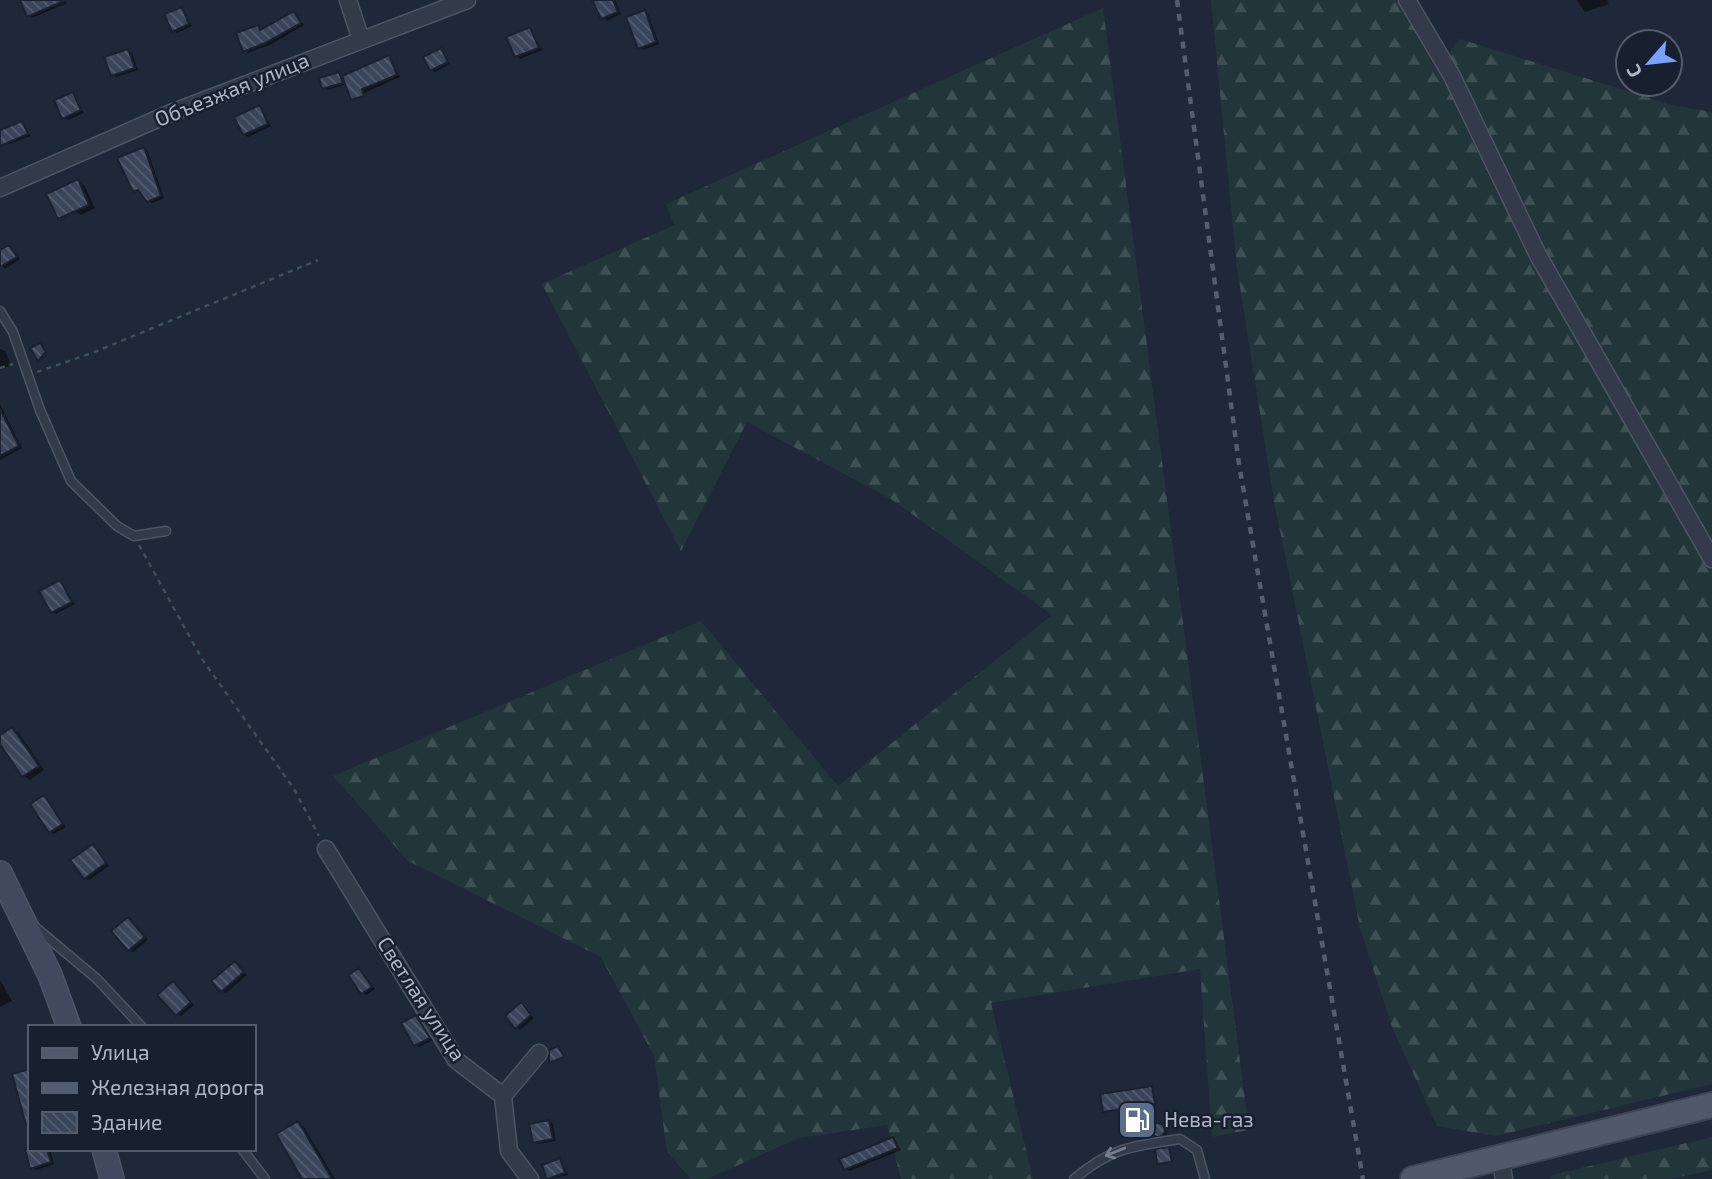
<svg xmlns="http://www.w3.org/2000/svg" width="1712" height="1179" viewBox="0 0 1712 1179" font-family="'Exo 2',sans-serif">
  <defs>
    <pattern id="forest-firs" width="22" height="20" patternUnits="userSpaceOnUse" patternTransform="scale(1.75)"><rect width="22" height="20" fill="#21353a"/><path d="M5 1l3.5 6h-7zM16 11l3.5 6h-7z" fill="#3f5055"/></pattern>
    <pattern id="building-back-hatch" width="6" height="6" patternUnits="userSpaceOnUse" patternTransform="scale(1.75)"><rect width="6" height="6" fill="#3b4559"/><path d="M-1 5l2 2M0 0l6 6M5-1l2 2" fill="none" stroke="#555e6f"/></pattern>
  </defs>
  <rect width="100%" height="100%" fill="#1f2839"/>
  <path fill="url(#forest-firs)" d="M 1211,0 L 1397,0 L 1439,66 L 1460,39 L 1672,105 L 1712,112 L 1712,1084 L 1496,1136 L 1437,1126 L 1392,1027 L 1360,928 L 1324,747 L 1274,501 L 1237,268 Z
    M 1103,8 L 1249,1130 L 1212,1137 L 1200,969 L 991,1003 L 1033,1179 L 901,1179 L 887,1125 L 799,1138 L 707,1179 L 691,1179 L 667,1152 L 654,1056 L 601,957 L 408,861 L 333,776 L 701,621 L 838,786 L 1052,615 L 891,499 L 747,422 L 681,551 L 542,284 L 674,225 L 666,204 Z
    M 1712,1137 L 1712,1170 L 1671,1179 L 1550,1179 L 1552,1175 Z"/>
  <path fill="#0007" d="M 21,0 L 65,0 L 67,3 L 32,18 Z
    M 594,0 L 615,0 L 621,14 L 607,21 Z
    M 1577,0 L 1607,0 L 1609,4 L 1585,12 Z
    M 181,8 L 192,26 L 177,33 L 173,30 Z
    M 644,12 L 648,14 L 659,44 L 643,50 L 639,47 Z
    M 294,13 L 304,25 L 270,45 L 248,53 L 244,51 L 258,27 L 264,30 Z
    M 530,29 L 542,50 L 520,59 L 516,56 Z
    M 441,50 L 450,64 L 435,72 L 431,70 Z
    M 128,51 L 132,53 L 138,70 L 116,77 L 112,75 Z
    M 389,57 L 400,77 L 353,98 L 347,84 L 328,90 L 324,88 L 339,74 L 344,77 Z
    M 72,93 L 84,113 L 68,120 L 64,118 Z
    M 260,107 L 271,126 L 248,137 L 244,134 Z
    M 22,123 L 31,136 L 0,147 L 0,132 Z
    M 144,149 L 148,152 L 164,198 L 152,203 L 141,192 L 134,191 Z
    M 77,181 L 84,185 L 95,208 L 81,215 L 75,211 Z
    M 9,247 L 20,259 L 5,269 L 0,265 L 0,253 Z
    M 0,349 L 5,351 L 11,365 L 0,370 Z
    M 0,404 L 22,448 L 0,460 Z
    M 60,582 L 75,604 L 56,614 L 52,612 Z
    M 13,729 L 19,733 L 44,770 L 30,780 L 24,776 L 0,741 L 0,737 Z
    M 45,797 L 66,827 L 54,834 L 50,832 Z
    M 93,846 L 109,866 L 89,880 L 85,878 Z
    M 129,919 L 148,940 L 133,952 L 129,949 Z
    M 235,963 L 247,975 L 226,993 L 222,991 Z
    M 359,970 L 375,989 L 366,995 L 362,992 Z
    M 0,980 L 12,1001 L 0,1007 Z
    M 173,983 L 194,1005 L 181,1016 L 177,1014 Z
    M 522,1005 L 534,1018 L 520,1030 L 516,1027 Z
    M 416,1017 L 433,1040 L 419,1047 L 415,1045 Z
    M 549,1122 L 553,1124 L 556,1141 L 539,1144 L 535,1142 Z
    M 298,1123 L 304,1127 L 335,1179 L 304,1179 Z
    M 1165,1125 L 1167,1134 L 1154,1135 L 1152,1127 Z
    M 893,1138 L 901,1150 L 850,1171 L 846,1169 Z
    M 35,1149 L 50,1149 L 54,1164 L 36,1170 L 31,1167 Z
    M 560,1160 L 568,1175 L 550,1179 L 544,1166 Z"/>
  <path fill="url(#building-back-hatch)" stroke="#1a2130" stroke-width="2" d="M 20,0 L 66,0 L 27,17 Z
    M 592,0 L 613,0 L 618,12 L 601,19 Z
    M 182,7 L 189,24 L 172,32 L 164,14 Z
    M 645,10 L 656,42 L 638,49 L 626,17 Z
    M 294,11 L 301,23 L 265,43 L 243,52 L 236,33 L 258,25 L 260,30 Z
    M 530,27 L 539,48 L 515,57 L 506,37 Z
    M 441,48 L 448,62 L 430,71 L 423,57 Z
    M 128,49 L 135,68 L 111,76 L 104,57 Z
    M 389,55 L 397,75 L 362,89 L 364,96 L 351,100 L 342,76 Z
    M 339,72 L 343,83 L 322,89 L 319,78 Z
    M 73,92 L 81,110 L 62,119 L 54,100 Z
    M 260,105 L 268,124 L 243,135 L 234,117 Z
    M 22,121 L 28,134 L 0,146 L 0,130 Z
    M 144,147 L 161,196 L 147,202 L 138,190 L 133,192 L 117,158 Z
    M 78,179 L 89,205 L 58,219 L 46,194 Z
    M 9,245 L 17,257 L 0,267 L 0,250 Z
    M 40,343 L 46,352 L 38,361 L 30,348 Z
    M 0,409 L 19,446 L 0,456 Z
    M 60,580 L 72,602 L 51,613 L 39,591 Z
    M 12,727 L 39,766 L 22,777 L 0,744 L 0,735 Z
    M 44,795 L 63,824 L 49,833 L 30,804 Z
    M 93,844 L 106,863 L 84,879 L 70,860 Z
    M 128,917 L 145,937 L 128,951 L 111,931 Z
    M 235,961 L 244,972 L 221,992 L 211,981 Z
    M 359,968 L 372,987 L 361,994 L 348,975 Z
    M 173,981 L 191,1002 L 176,1016 L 157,995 Z
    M 521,1002 L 531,1015 L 515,1029 L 505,1016 Z
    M 416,1015 L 430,1038 L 414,1046 L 401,1023 Z
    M 558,1046 L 564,1057 L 549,1063 L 549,1050 Z
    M 30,1069 L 30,1124 L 26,1125 L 12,1074 Z
    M 1152,1086 L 1155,1104 L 1103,1112 L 1100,1094 Z
    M 549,1120 L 553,1139 L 533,1143 L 529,1124 Z
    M 298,1121 L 332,1179 L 302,1179 L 276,1134 Z
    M1151 1130a7 7 0 1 1 14 0a7 7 0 1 1-14 0Z
    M 893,1137 L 898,1148 L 844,1170 L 839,1159 Z
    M 1169,1147 L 1172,1162 L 1157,1164 L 1155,1149 Z
    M 25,1149 L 47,1149 L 51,1162 L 30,1169 Z
    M 560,1158 L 565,1173 L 547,1179 L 542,1165 Z"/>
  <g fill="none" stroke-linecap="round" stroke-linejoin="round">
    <defs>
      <path id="service" d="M 0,311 L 13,332 L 40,410 L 71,481 L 117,526 L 134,536 L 166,531
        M 34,926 L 97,979 L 142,1027
        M 242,1149 L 265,1179
        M 1074,1179 C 1112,1147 1133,1146 1180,1139 L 1197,1150 L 1205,1179"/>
      <path id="minor" d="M 348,0 L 361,40
        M 1407,0 L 1452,76 L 1538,255 L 1712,559
        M 0,188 L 171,113 L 467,0
        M 326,849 L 456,1060 L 503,1096 L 509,1151 L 530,1179
        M 503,1096 L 539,1053
        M 1500,1156 L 1504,1179"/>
      <path id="secondary" d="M 0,873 L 50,975 L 69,1027
        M 104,1149 L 112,1179"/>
      <path id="primary" d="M 1413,1179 L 1712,1105"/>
    </defs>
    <use href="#service" stroke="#4d5564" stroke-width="11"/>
    <use href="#minor" stroke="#4d5564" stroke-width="19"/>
    <use href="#secondary" stroke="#4d5564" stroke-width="26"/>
    <use href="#primary" stroke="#3c4353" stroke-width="28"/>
    <path stroke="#3c5155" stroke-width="2.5" stroke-dasharray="5 5" stroke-linecap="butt" d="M 0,368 L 13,364
      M 37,372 L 92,353 L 318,260
      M 139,545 L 202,659 L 294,789 L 319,836"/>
    <use href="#service" stroke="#333a4a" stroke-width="8"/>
    <use href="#minor" stroke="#333a4a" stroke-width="16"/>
    <use href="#secondary" stroke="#41495d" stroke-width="23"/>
    <use href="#primary" stroke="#50596a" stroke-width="24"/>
    <path stroke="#545e71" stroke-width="4.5" stroke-dasharray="7 7" stroke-linecap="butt" d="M 1177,0 L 1239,464 L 1363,1179"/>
  </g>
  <defs><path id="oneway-shaft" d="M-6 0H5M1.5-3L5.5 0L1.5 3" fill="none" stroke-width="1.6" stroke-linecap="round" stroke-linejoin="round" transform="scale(1.75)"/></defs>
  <use stroke="#767e8e" href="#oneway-shaft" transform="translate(1115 1152) rotate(158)"/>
  <defs>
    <symbol id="fuel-square" viewBox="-11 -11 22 22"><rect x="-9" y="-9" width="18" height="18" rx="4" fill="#5c6f8a" stroke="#181f2e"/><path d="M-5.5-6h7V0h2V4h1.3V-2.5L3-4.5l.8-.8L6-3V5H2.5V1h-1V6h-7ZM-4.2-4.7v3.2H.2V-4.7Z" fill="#fff"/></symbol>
  </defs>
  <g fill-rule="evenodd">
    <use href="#fuel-square" x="1115" y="1098" width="44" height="44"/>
  </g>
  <g text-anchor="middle" stroke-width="5" stroke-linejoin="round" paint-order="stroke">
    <g font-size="21" fill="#adb5c6" stroke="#181f2e">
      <text transform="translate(232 90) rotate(-22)" y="7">Объезжая улица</text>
      <text transform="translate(421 999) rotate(57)" y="7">Светлая улица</text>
    </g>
    <g font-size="21" fill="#adb5c6" stroke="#181f2e" text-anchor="start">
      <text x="1164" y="1127">Нева-газ</text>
    </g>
  </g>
  <rect x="28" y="1025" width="228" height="126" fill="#181f2e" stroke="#545b6b" stroke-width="2"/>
  <rect x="42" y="1048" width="35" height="10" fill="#50596a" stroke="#545b6b" stroke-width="2"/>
  <text x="91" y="1060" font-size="21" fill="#adb5c6">Улица</text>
  <rect x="42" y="1083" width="35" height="10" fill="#545e71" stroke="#545b6b" stroke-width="2"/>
  <text x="91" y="1095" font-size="21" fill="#adb5c6">Железная дорога</text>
  <rect x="42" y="1112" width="35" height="21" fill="url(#building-back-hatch)" stroke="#545b6b" stroke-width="2"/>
  <text x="91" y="1130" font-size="21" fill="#adb5c6">Здание</text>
  <g transform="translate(1649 63) rotate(242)"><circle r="33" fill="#181f2e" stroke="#545b6b" stroke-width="2"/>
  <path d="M0-5L12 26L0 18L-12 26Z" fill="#7aa1fe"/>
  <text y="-10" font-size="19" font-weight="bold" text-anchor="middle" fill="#adb5c6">С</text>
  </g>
</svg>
